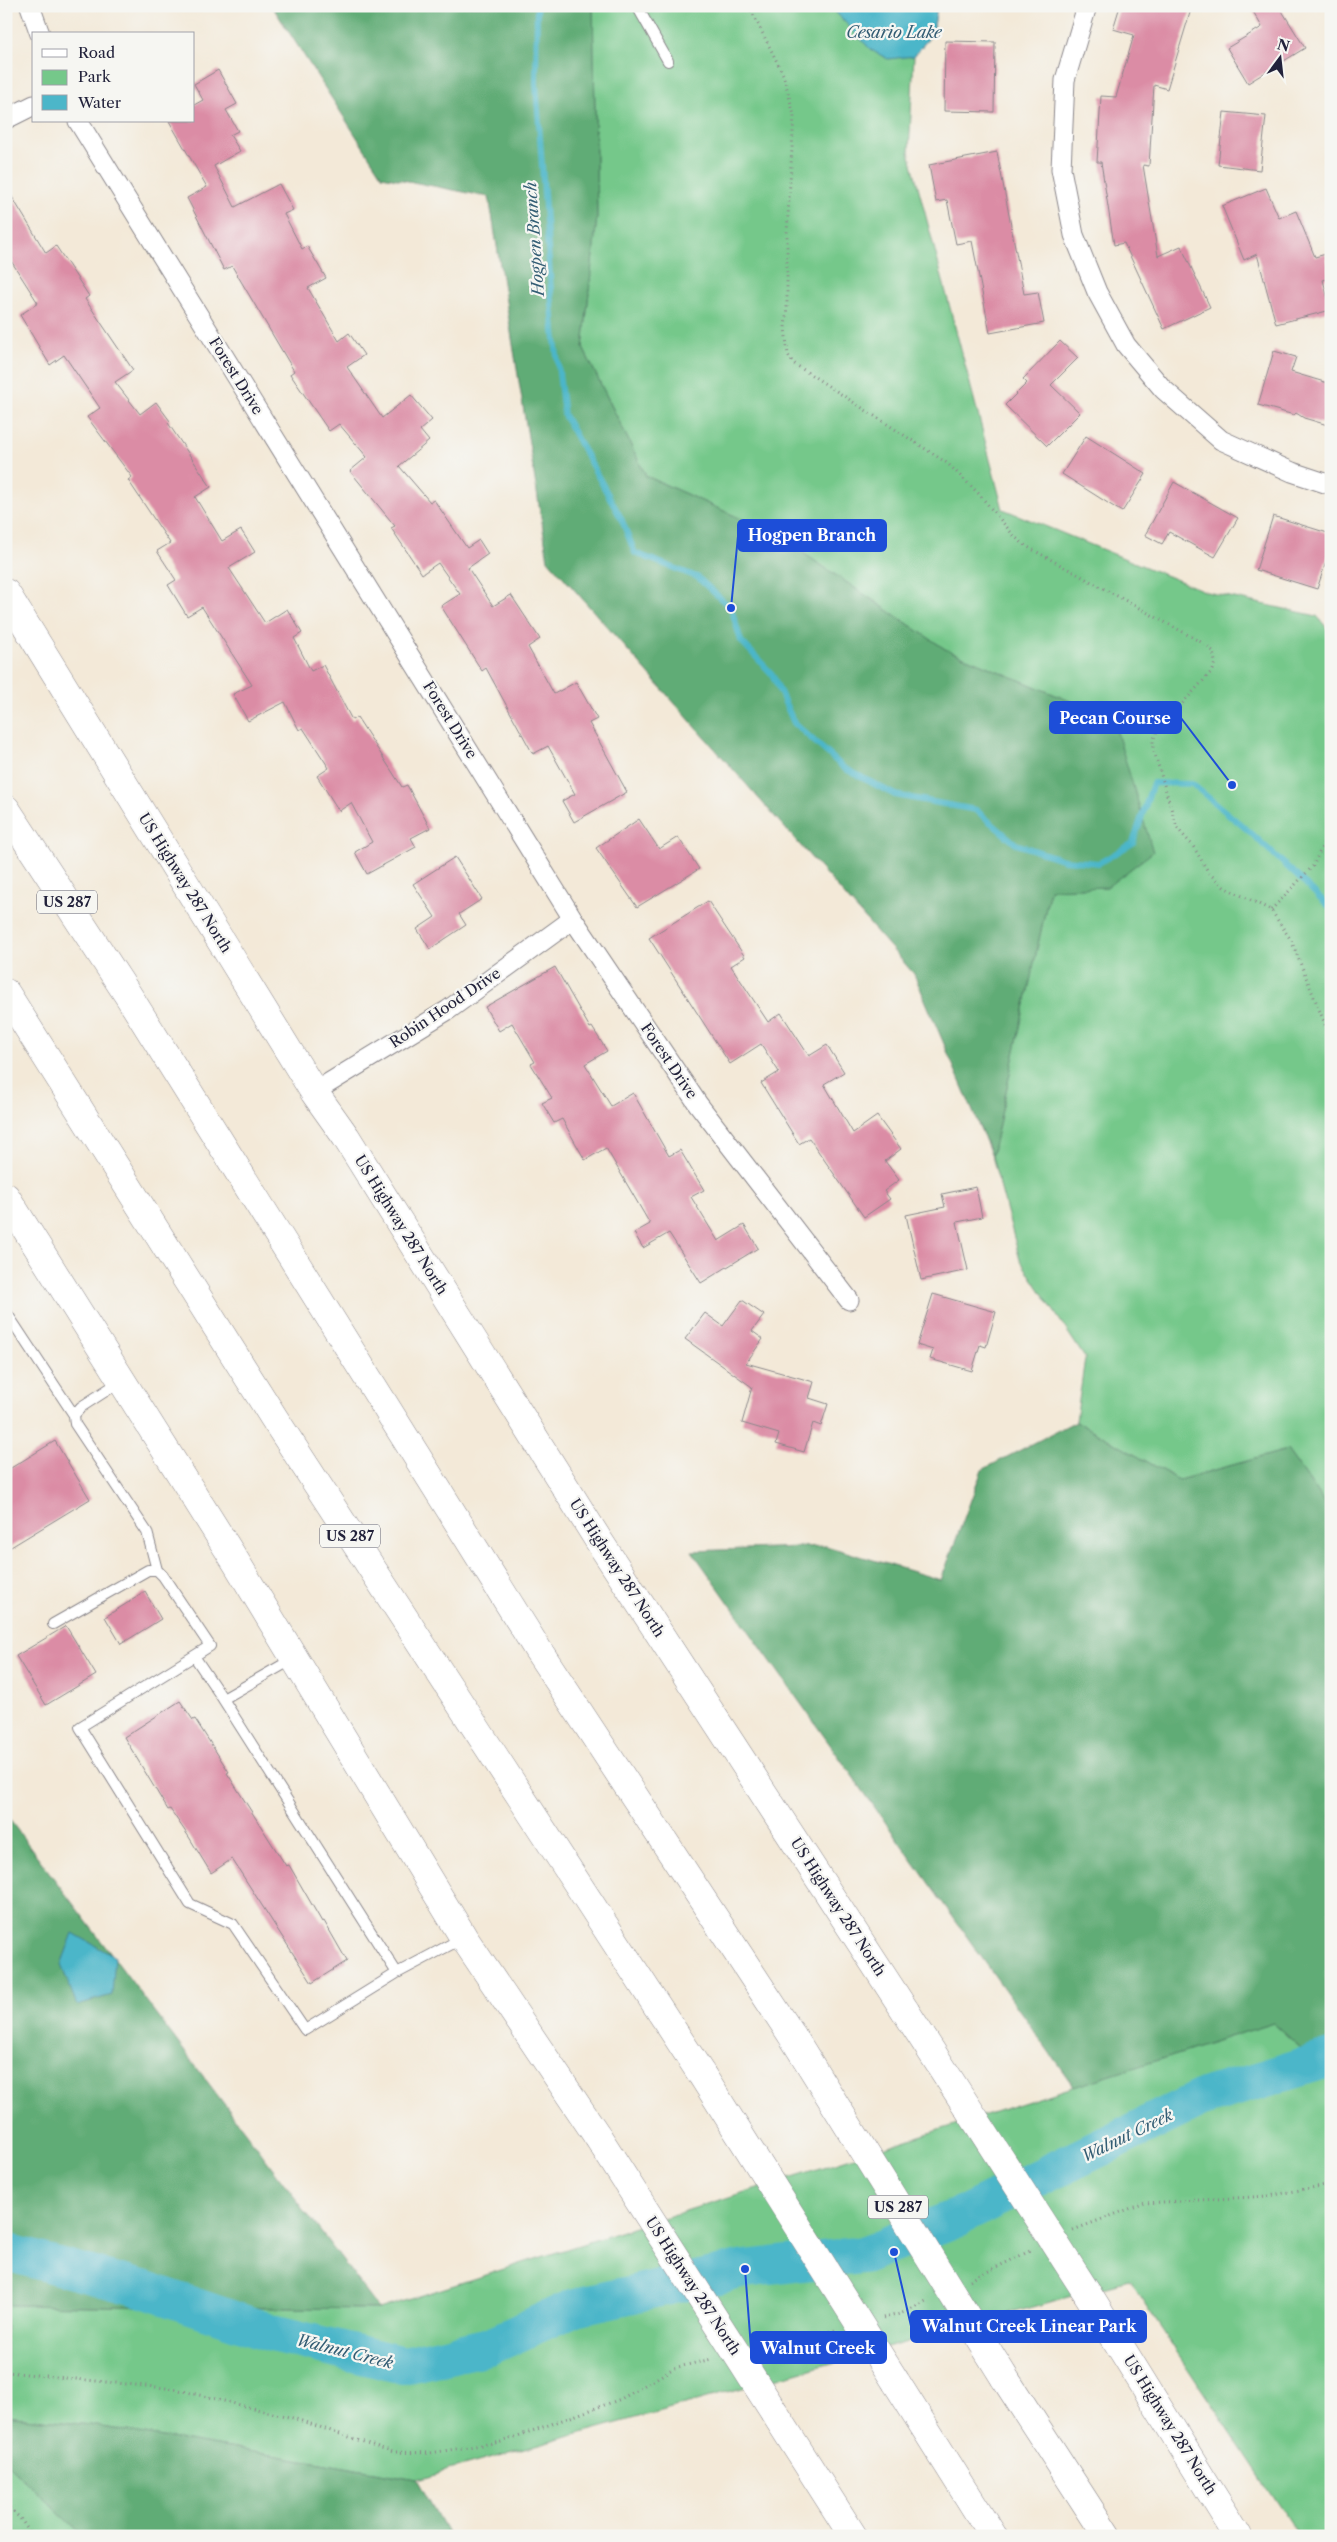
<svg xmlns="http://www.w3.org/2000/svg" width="1337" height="2542" viewBox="0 0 1337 2542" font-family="'Libre Caslon Text',serif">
  <rect width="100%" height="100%" fill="#f6f6f2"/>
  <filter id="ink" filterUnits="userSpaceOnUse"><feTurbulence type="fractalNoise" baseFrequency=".02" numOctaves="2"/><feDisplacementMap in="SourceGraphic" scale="10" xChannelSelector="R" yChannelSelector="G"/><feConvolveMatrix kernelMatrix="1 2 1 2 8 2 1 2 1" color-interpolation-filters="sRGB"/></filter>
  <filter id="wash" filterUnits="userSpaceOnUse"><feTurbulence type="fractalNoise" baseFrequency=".0096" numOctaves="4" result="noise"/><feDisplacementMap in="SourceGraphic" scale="20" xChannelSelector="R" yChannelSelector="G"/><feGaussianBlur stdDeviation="1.12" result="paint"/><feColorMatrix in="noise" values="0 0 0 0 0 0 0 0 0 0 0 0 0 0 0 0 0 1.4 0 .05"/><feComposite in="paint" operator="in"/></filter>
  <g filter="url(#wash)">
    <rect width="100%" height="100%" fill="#f3e9d8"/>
    <path fill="#75c88a" stroke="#4c7562" d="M 593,6 L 937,6 L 933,33 L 914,56 L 909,152 L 1003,509 L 1207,592 L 1317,616 L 1331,633 L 1331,1512 L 1287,1450 L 1179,1480 L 1076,1421 L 1085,1358 L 1020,1260 L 992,1156 L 1050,889 L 1107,887 L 1113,719 L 945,649 L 775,534 L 646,476 L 583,348 L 597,217 Z
      M 1273,2023 L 1331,2075 L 1331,2536 L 1299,2536 L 1129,2280 L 417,2479 L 90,2425 L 6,2416 L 6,2305 L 379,2309 Z
      M 6,2463 L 83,2536 L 6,2536 Z"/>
    <path fill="#60ac76" stroke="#416758" d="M 272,6 L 593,6 L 597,217 L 583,348 L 646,476 L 775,534 L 945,649 L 1113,719 L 1153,852 L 1107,887 L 1050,889 L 992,1156 L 914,974 L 548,560 L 489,197 L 382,176 Z
      M 1076,1421 L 1179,1480 L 1287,1450 L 1331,1512 L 1331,2075 L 1273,2023 L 1074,2087 L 692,1551 L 826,1546 L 941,1580 L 982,1470 Z
      M 6,1815 L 379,2309 L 6,2305 Z
      M 6,2416 L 90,2425 L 417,2479 L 449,2536 L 83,2536 L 6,2463 Z"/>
    <path fill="#4cb6c9" stroke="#376c82" d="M 830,6 L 937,6 L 933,33 L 914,56 L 888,59 L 871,50 Z
      M 73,1933 L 115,1957 L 112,1995 L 77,2005 L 61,1965 Z"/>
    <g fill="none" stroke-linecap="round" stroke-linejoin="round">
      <path stroke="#4cb6c9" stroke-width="6" d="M 537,6 L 536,83 L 554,331 L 564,415 L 621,518 L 635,553 L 697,577 L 731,608 L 741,641 L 772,674 L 794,723 L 844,768 L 895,795 L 976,810 L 1016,844 L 1064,860 L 1099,863 L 1133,843 L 1153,783 L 1192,784 L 1250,832 L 1331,908"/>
      <path stroke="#4cb6c9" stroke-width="38" d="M 6,2252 L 143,2289 L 272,2333 L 403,2365 L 490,2346 L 575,2307 L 745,2269 L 863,2255 L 961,2216 L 1204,2097 L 1331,2058"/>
    </g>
    <g id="blocks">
      <path fill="#db8ca5" d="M 1120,6 L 1192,6 L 1167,89 L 1154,85 L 1149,166 L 1143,165 L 1158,256 L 1181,246 L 1210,307 L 1164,329 L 1124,243 L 1114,245 L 1101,162 L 1097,162 L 1101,96 L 1116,97 L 1134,35 L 1113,29 Z
        M 1250,6 L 1279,6 L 1305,48 L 1248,83 L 1227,48 L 1262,27 Z
        M 945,41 L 995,42 L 994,112 L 944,111 Z
        M 218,70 L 237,104 L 226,110 L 238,131 L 230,135 L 240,151 L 214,166 L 235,207 L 279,184 L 293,210 L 284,214 L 302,249 L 307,246 L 326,278 L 308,288 L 339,341 L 349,333 L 364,355 L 347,367 L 382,418 L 411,395 L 432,420 L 420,430 L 429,441 L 399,466 L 430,502 L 434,500 L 467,548 L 479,540 L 488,554 L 468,568 L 493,606 L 511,595 L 540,639 L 528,647 L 554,694 L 576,682 L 597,719 L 589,723 L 627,792 L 574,822 L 562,801 L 575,794 L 548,746 L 533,754 L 486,668 L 482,671 L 441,606 L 460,594 L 438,563 L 422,574 L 391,528 L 395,526 L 350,471 L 367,457 L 339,424 L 329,431 L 290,374 L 294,371 L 232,266 L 224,270 L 187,198 L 207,187 L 169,121 L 194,121 L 194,105 L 203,100 L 194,84 Z
        M 1224,112 L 1266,116 L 1260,170 L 1218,165 Z
        M 997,152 L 1024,294 L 1038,292 L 1044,323 L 990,333 L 972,241 L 956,244 L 947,200 L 936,202 L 929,165 Z
        M 6,187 L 46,253 L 56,246 L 89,296 L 85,299 L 133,370 L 115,382 L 140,414 L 156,402 L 170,421 L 168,423 L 211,487 L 195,497 L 222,541 L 241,530 L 255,552 L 229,568 L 265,623 L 287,609 L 302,633 L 294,638 L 311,671 L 323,665 L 352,720 L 357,717 L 402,787 L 407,785 L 430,828 L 411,838 L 416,847 L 367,874 L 355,852 L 372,842 L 351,803 L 339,811 L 317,776 L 329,768 L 303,728 L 299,730 L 285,702 L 248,721 L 233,694 L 252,685 L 202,607 L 187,616 L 168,585 L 176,580 L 157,551 L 170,543 L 128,480 L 132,477 L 87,417 L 100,408 L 64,355 L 50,365 L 20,315 L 38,303 L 6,253 Z
        M 1266,188 L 1279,218 L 1296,211 L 1315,257 L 1326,254 L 1331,278 L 1323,280 L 1331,310 L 1276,324 L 1257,254 L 1244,260 L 1222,206 Z
        M 1060,341 L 1078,358 L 1051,385 L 1080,413 L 1047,446 L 1005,405 L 1027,383 L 1023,379 Z
        M 1274,351 L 1296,357 L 1291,372 L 1331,384 L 1331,426 L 1304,418 L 1296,413 L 1294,415 L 1258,405 Z
        M 1086,436 L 1146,474 L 1122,512 L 1062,474 Z
        M 1174,482 L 1238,518 L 1215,557 L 1169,532 L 1162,544 L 1145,535 Z
        M 1273,516 L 1331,534 L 1331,547 L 1317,589 L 1256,570 Z
        M 639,819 L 659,849 L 678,837 L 699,869 L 637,907 L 596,848 Z
        M 455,857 L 482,899 L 459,914 L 466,925 L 430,949 L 417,929 L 435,917 L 413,884 Z
        M 708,901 L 745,957 L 731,966 L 768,1022 L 781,1013 L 809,1056 L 827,1045 L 844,1072 L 824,1084 L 853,1133 L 877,1116 L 901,1149 L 885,1161 L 899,1180 L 884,1191 L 890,1199 L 864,1217 L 809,1138 L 799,1144 L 761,1083 L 779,1072 L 761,1044 L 730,1064 L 649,938 Z
        M 555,967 L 590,1028 L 592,1027 L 607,1051 L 585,1064 L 611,1106 L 633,1093 L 669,1156 L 680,1150 L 704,1190 L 691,1197 L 718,1241 L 744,1225 L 758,1248 L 701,1283 L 669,1233 L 643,1248 L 634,1233 L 650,1224 L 606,1148 L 585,1160 L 562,1119 L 554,1123 L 542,1103 L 552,1098 L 531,1064 L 535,1062 L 512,1023 L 499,1031 L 485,1007 Z
        M 976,1187 L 982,1217 L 957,1222 L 968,1270 L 921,1280 L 906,1215 L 945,1207 L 942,1194 Z
        M 933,1294 L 996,1312 L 986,1347 L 980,1345 L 972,1371 L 930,1359 L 933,1350 L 917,1345 Z
        M 742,1300 L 764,1315 L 752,1331 L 763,1339 L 746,1363 L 814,1382 L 809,1398 L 828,1404 L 821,1426 L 813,1423 L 804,1452 L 776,1444 L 779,1434 L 742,1423 L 752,1387 L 685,1339 L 705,1313 L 723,1326 Z
        M 55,1441 L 90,1499 L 6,1550 L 6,1471 Z
        M 145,1592 L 161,1619 L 121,1644 L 105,1617 Z
        M 66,1626 L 96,1675 L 46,1705 L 16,1656 Z
        M 180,1701 L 193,1720 L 195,1719 L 229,1772 L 227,1773 L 286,1866 L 289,1865 L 322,1922 L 324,1921 L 347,1961 L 312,1983 L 232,1859 L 211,1873 L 189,1837 L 170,1809 L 168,1810 L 124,1737 Z"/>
    </g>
  </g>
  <g filter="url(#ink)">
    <use href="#blocks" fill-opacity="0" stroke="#8a868a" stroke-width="1"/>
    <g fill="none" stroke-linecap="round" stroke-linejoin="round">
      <defs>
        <path id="service" d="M 637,6 L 668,61
          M 6,1312 L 74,1415
          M 121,1381 L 81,1407 L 74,1415 L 75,1424 L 147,1532 L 157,1570
          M 53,1624 L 148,1570 L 157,1570 L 163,1576 L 210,1646 L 194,1656
          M 293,1659 L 223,1699 L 194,1656 L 80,1727 L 190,1904 L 233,1924 L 305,2030 L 397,1973
          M 223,1699 L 397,1973 L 463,1938"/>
        <path id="minor" d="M 30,6 L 40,34
          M 1087,6 L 1065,80 L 1061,169 L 1074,235 L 1097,292 L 1126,345 L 1163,389 L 1221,440 L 1292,472 L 1331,485
          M 6,119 L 34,105
          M 78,121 L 573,919 L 698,1104 L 849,1300
          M 314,1092 L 448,1010 L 573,919"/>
        <path id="secondary" d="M 6,593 L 314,1092 L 346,1137 L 599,1541 L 906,2012
          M 6,1197 L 236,1562 L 464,1938 L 598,2137
          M 1087,2293 L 1238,2536
          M 774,2412 L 853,2536"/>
        <path id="motorway" d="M 6,809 L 128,995 L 538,1650 L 793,2037
          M 6,993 L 274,1418 L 702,2075
          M 1004,2377 L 1107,2536
          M 896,2382 L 993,2536"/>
      </defs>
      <use href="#service" stroke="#8a868a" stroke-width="12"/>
      <use href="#minor" stroke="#8a868a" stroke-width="21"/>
      <use href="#secondary" stroke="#8a868a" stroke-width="29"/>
      <use href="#motorway" stroke="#8a868a" stroke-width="29"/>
      <path stroke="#8a868a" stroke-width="3" stroke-dasharray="1 4" stroke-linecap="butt" d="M 749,6 L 783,74 L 794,115 L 787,233 L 787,307 L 785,328 L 788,355 L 793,363 L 947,463 L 978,493 L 1015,537 L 1026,546 L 1201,642 L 1213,651 L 1215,662 L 1213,670 L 1157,731 L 1153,741 L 1153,748 L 1177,828 L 1193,846 L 1209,873 L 1224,887 L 1271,910 L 1291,940 L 1331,1039
        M 1271,910 L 1313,866 L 1326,838
        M 1073,2230 L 1145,2203 L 1269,2196 L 1331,2184
        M 970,2280 L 1032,2250
        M 883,2318 L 900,2314 L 928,2300
        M 761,2348 L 836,2330
        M 6,2372 L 175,2389 L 293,2418 L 393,2452 L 430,2453 L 501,2442 L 621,2399 L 674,2368 L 712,2359
        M 6,2505 L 20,2518 L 32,2536"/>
      <use href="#service" stroke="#fff" stroke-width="10"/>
      <use href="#minor" stroke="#fff" stroke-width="19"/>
      <use href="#secondary" stroke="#fff" stroke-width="28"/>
      <use href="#motorway" stroke="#fff" stroke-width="28"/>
      <defs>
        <path id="secondary-bridge" d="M 906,2012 L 1087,2293
          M 598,2137 L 774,2412"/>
        <path id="motorway-bridge" d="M 793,2037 L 1004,2377
          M 702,2075 L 896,2382"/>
      </defs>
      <use href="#secondary-bridge" stroke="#8a868a" stroke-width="29" stroke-linecap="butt"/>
      <use href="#motorway-bridge" stroke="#8a868a" stroke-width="29" stroke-linecap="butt"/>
      <use href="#secondary-bridge" stroke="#fff" stroke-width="28"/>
      <use href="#motorway-bridge" stroke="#fff" stroke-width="28"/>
    </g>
  </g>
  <g text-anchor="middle" stroke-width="4.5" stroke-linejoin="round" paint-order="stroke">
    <g fill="#f6f6f2" stroke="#626272" stroke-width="1">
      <rect x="37" y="890.5" width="60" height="23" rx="4"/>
      <rect x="320" y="1524.5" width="60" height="23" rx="4"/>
      <rect x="868" y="2195.5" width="60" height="23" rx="4"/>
    </g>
    <g font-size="14" font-weight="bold" fill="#22223b">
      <text x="67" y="907">US 287</text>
      <text x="350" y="1541">US 287</text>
      <text x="898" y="2212">US 287</text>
    </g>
    <g font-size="15" fill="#22223b" stroke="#f6f6f2">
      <text transform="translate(236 376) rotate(58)" y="5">Forest Drive</text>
      <text transform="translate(450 720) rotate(58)" y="5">Forest Drive</text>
      <text transform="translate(185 883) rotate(58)" y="5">US Highway 287 North</text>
      <text transform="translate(445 1008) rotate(-34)" y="5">Robin Hood Drive</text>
      <text transform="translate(669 1061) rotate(56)" y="5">Forest Drive</text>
      <text transform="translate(401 1225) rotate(58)" y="5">US Highway 287 North</text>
      <text transform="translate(617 1568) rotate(57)" y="5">US Highway 287 North</text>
      <text transform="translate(838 1907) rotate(57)" y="5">US Highway 287 North</text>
      <text transform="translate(693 2286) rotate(57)" y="5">US Highway 287 North</text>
      <text transform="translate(1170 2425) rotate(58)" y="5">US Highway 287 North</text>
    </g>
    <g font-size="16" font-style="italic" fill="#335d74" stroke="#f6f6f2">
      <text x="894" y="38">Cesario Lake</text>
      <text transform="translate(534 239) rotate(-94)" y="6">Hogpen Branch</text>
      <text transform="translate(1127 2135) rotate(-26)" y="6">Walnut Creek</text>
      <text transform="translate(345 2351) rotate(14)" y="6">Walnut Creek</text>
    </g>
  </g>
  <path fill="none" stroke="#1d4ed8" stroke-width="2" d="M731 608L738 536M1232 785L1181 718M894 2252L911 2326M745 2269L751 2348"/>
  <g fill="#1d4ed8" stroke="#f6f6f2" stroke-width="2">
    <circle cx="731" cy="608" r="5"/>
    <circle cx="1232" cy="785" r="5"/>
    <circle cx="894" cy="2252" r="5"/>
    <circle cx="745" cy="2269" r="5"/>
  </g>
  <g fill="#1d4ed8" stroke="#1d4ed8" stroke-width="2">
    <rect x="738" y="520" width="148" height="31" rx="5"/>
    <rect x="1050" y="702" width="131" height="31" rx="5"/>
    <rect x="911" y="2311" width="235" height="31" rx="5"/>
    <rect x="751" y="2332" width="135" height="31" rx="5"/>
  </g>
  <g font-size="16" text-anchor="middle" font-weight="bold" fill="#fff">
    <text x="812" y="541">Hogpen Branch</text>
    <text x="1115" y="724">Pecan Course</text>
    <text x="1029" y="2332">Walnut Creek Linear Park</text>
    <text x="818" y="2354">Walnut Creek</text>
  </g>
  <rect width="1337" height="2542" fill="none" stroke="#f6f6f2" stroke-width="25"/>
  <rect x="32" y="32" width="162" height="90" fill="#f6f6f2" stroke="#a1a1a9"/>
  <rect x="42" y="49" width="25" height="8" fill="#ffffff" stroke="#a1a1a9"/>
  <text x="78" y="58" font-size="15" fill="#22223b">Road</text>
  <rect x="42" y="70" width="25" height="15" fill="#75c88a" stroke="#a1a1a9"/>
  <text x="78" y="82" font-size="15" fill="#22223b">Park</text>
  <rect x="42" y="95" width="25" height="15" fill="#4cb6c9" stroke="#a1a1a9"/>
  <text x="78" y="108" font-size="15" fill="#22223b">Water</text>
  <g transform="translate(1280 58) rotate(15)" stroke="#f6f6f2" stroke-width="4" paint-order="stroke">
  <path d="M0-4L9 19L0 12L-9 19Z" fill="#22223b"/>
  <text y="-8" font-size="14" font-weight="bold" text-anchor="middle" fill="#22223b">N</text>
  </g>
</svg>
